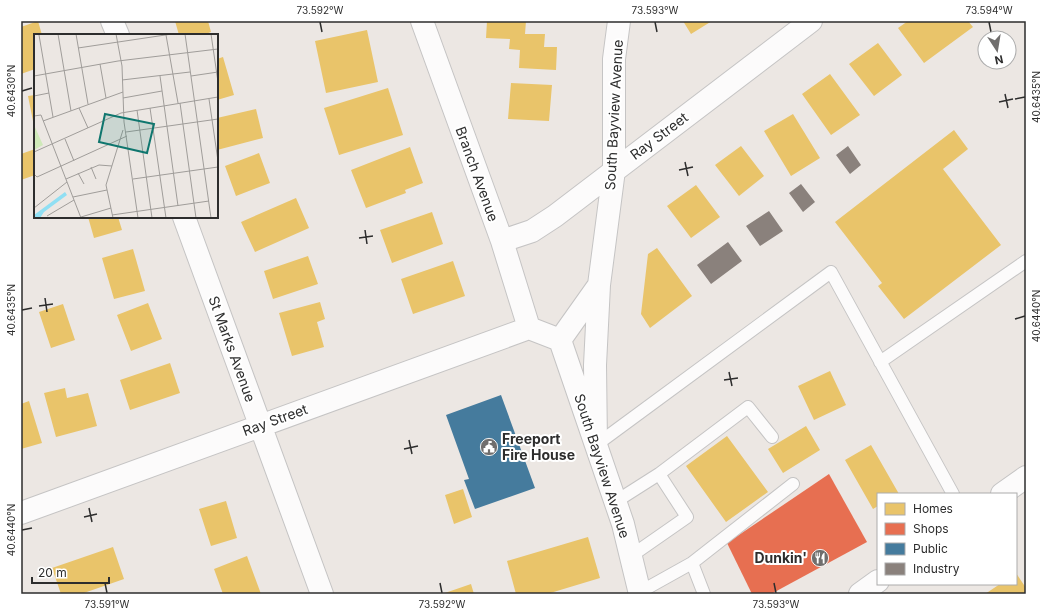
<svg xmlns="http://www.w3.org/2000/svg" width="1047" height="615" viewBox="0 0 1047 615" font-family="Inter,sans-serif">
  <rect width="100%" height="100%" fill="#ece7e3"/>
  <path fill="#e9c46a" d="M 38,21 L 42,35 L 35,35 L 35,69 L 21,74 L 21,27 Z
    M 175,21 L 208,21 L 211,32 L 203,35 L 179,35 Z
    M 487,21 L 526,21 L 525,34 L 545,34 L 544,47 L 557,47 L 556,70 L 519,68 L 520,50 L 509,49 L 510,39 L 486,38 Z
    M 683,21 L 712,21 L 691,34 Z
    M 908,21 L 968,21 L 973,27 L 924,63 L 898,28 Z
    M 367,30 L 378,82 L 326,93 L 315,41 Z
    M 878,43 L 902,75 L 874,96 L 849,64 Z
    M 223,57 L 234,95 L 217,100 L 217,59 Z
    M 830,74 L 860,115 L 831,135 L 802,94 Z
    M 511,83 L 552,85 L 549,121 L 508,119 Z
    M 388,88 L 403,135 L 339,155 L 324,108 Z
    M 35,95 L 35,126 L 34,126 L 28,96 Z
    M 256,109 L 263,138 L 217,150 L 217,118 Z
    M 793,114 L 820,158 L 791,176 L 764,131 Z
    M 954,130 L 968,149 L 943,169 L 1001,245 L 904,319 L 878,286 L 882,283 L 835,222 Z
    M 741,146 L 764,176 L 739,196 L 715,165 Z
    M 410,147 L 423,183 L 405,190 L 406,193 L 366,208 L 351,170 Z
    M 35,149 L 35,175 L 21,180 L 21,154 Z
    M 259,153 L 270,183 L 236,196 L 225,166 Z
    M 696,185 L 720,217 L 691,238 L 667,206 Z
    M 296,198 L 309,228 L 255,252 L 241,222 Z
    M 432,212 L 443,244 L 392,263 L 380,230 Z
    M 88,217 L 118,217 L 122,230 L 94,238 Z
    M 657,248 L 692,296 L 650,328 L 641,314 L 648,254 Z
    M 133,249 L 145,291 L 114,299 L 102,258 Z
    M 308,256 L 318,284 L 273,299 L 264,271 Z
    M 453,261 L 465,296 L 413,314 L 401,279 Z
    M 320,302 L 325,319 L 317,322 L 324,347 L 292,356 L 279,313 Z
    M 148,303 L 162,339 L 131,351 L 117,315 Z
    M 63,304 L 75,340 L 51,348 L 39,312 Z
    M 170,363 L 180,393 L 130,410 L 120,380 Z
    M 830,371 L 846,405 L 814,420 L 798,386 Z
    M 65,388 L 67,398 L 88,393 L 97,426 L 56,437 L 44,393 Z
    M 29,401 L 42,443 L 21,449 L 21,404 Z
    M 806,426 L 820,450 L 783,473 L 768,449 Z
    M 727,436 L 768,492 L 726,522 L 686,466 Z
    M 871,445 L 899,494 L 878,494 L 878,506 L 873,509 L 845,460 Z
    M 463,489 L 472,517 L 454,524 L 445,495 Z
    M 226,501 L 237,538 L 211,546 L 199,509 Z
    M 588,537 L 600,578 L 547,594 L 516,594 L 507,561 Z
    M 113,547 L 124,579 L 81,594 L 61,594 L 52,568 Z
    M 247,556 L 261,594 L 223,594 L 214,569 Z
    M 1016,573 L 1026,588 L 1026,594 L 985,594 L 1000,584 L 1016,584 Z
    M 471,584 L 474,594 L 442,594 Z"/>
  <path fill="#e76f51" d="M 829,474 L 867,542 L 771,594 L 752,594 L 727,543 Z"/>
  <path fill="#457b9d" d="M 501,395 L 535,488 L 475,509 L 464,480 L 469,479 L 446,415 Z"/>
  <path fill="#8a817c" d="M 848,146 L 861,165 L 850,174 L 836,155 Z
    M 801,184 L 815,202 L 803,212 L 789,193 Z
    M 769,211 L 783,231 L 760,246 L 746,226 Z
    M 728,242 L 742,261 L 711,284 L 697,265 Z"/>
  <g fill="none" stroke-linecap="round" stroke-linejoin="round">
    <defs>
      <path id="service" d="M 880,362 L 1026,261
        M 596,445 L 831,272 L 953,494
        M 615,502 L 659,474
        M 631,556 L 687,517 L 659,474 L 748,407 L 772,437
        M 692,563 L 793,484
        M 640,592 L 692,563 L 704,594"/>
      <path id="minor" d="M 112,21 L 118,35
        M 422,21 L 502,241 L 529,328
        M 184,217 L 322,594
        M 502,241 L 532,231 L 555,216 L 811,21
        M 529,328 L 560,340 L 623,524 L 640,594
        M 560,340 L 599,285
        M 596,445 L 595,365 L 599,285 L 614,170 L 614,59 L 619,21
        M 21,513 L 529,328"/>
      <path id="secondary" d="M 1002,494 L 1026,477
        M 860,594 L 878,581"/>
    </defs>
    <use href="#service" stroke="#c5c4c4" stroke-width="14"/>
    <use href="#minor" stroke="#c5c4c4" stroke-width="24"/>
    <use href="#secondary" stroke="#c5c4c4" stroke-width="24"/>
    <use href="#service" stroke="#fcfbfb" stroke-width="12"/>
    <use href="#minor" stroke="#fcfbfb" stroke-width="22"/>
    <use href="#secondary" stroke="#fcfbfb" stroke-width="22"/>
  </g>
  <path fill="none" stroke="#2d2d2d" stroke-width="1.5" d="M 320,22 L 322,32M 655,22 L 657,32M 989,22 L 991,32M 22,91 L 32,88M 1005,94 L 1008,108M 1015,99 L 1025,97M 999,102 L 1013,99M 685,162 L 688,176M 679,170 L 693,167M 365,230 L 367,244M 359,238 L 373,236M 45,298 L 47,312M 39,306 L 53,304M 22,310 L 32,308M 1015,319 L 1025,316M 729,372 L 732,386M 724,380 L 738,378M 409,440 L 412,454M 404,449 L 418,446M 89,508 L 92,522M 84,517 L 97,514M 22,530 L 32,528M 105,583 L 107,593M 440,583 L 442,593M 774,583 L 776,593"/>
  <defs>
    <symbol id="civic-disc" viewBox="-11 -11 22 22"><circle r="9.5" fill="#706e6d" stroke="#fff"/><path d="M-.6-6.5H3V-4.5H.6V-3L4-1V1h2V6H-6V1h2V-1L-.6-3ZM-1.2 2.5V6h2.4V2.5Z" fill="#fff"/></symbol>
    <symbol id="restaurant-disc" viewBox="-11 -11 22 22"><circle r="9.5" fill="#706e6d" stroke="#fff"/><path d="M-5-6h1v4h1v-4h1v4h1v-4h1v5L-1.5 .5V6h-2V.5L-5-1ZM5-6V6H3V1.5H1.5Q1.5-4 5-6Z" fill="#fff"/></symbol>
  </defs>
  <g fill-rule="evenodd">
    <use href="#civic-disc" x="479" y="437" width="20" height="20"/>
    <use href="#restaurant-disc" x="810" y="548" width="20" height="20"/>
  </g>
  <g text-anchor="middle" stroke-width="4" stroke-linejoin="round" paint-order="stroke">
    <g font-size="14" fill="#2d2d2d" stroke="#fff">
      <text transform="translate(614 115) rotate(-87)" y="5">South Bayview Avenue</text>
      <text transform="translate(659 136) rotate(-37)" y="5">Ray Street</text>
      <text transform="translate(477 174) rotate(70)" y="5">Branch Avenue</text>
      <text transform="translate(232 349) rotate(70)" y="5">St Marks Avenue</text>
      <text transform="translate(275 420) rotate(-20)" y="5">Ray Street</text>
      <text transform="translate(602 466) rotate(72)" y="5">South Bayview Avenue</text>
    </g>
    <g font-size="14" font-weight="bold" fill="#2d2d2d" stroke="#fff" text-anchor="start">
      <text x="502" y="444">Freeport<tspan x="502" dy="16">Fire House</tspan></text>
      <text x="807" y="563" text-anchor="end">Dunkin'</text>
    </g>
  </g>
  <g transform="translate(34 34)">
    <rect width="184" height="184" fill="#ece7e3"/>
    <path d="M 0,91 L 9,111 L 0,116 Z" fill="#cfe9b9"/>
    <path d="M 31,158 L 33,161 L 10,178 L 6,184 L 0,184 L 0,181 Z" fill="#90dff3"/>
    <path fill="none" stroke="#a09d9a" stroke-width="1" d="M 24,0 L 37,77M 42,0 L 54,70M 82,0 L 88,32 L 90,88 L 104,184M 151,0 L 177,184M 177,0 L 184,48M 5,1 L 19,83M 132,1 L 144,69M 44,14 L 138,0M 66,30 L 72,64M 0,42 L 84,27 L 184,15M 126,42 L 144,172M 157,42 L 184,38M 88,46 L 156,38M 0,62 L 15,59M 89,64 L 128,57M 175,65 L 184,127M 146,69 L 162,184M 45,74 L 54,94M 116,74 L 132,184M 103,76 L 118,184M 0,82 L 7,81 L 47,184M 9,87 L 89,58M 92,98 L 184,85M 31,105 L 40,127M 0,118 L 87,79 L 184,63M 57,133 L 62,145M 44,139 L 50,150M 0,140 L 3,143 L 93,102M 32,145 L 65,131 L 78,132M 99,145 L 184,133M 39,163 L 73,156M 0,174 L 33,148M 78,181 L 175,167M 13,182 L 40,166M 47,183 L 77,174M 79,184 L 72,151 L 89,96"/>
    <path fill="#0f766e" fill-opacity="0.15" stroke="#0f766e" stroke-width="2" d="M 71,80 L 120,90 L 113,119 L 65,108 Z"/>
    <rect width="184" height="184" fill="none" stroke="#2d2d2d" stroke-width="2"/>
  </g>
  <rect width="1047" height="615" fill="none" stroke="#ffffff" stroke-width="44"/>
  <rect x="877" y="493" width="140" height="92" fill="#ffffff" stroke="#ababab"/>
  <rect x="885" y="503" width="20" height="12" fill="#e9c46a" stroke="#ababab"/>
  <text x="913" y="513" font-size="12" fill="#2d2d2d">Homes</text>
  <rect x="885" y="523" width="20" height="12" fill="#e76f51" stroke="#ababab"/>
  <text x="913" y="533" font-size="12" fill="#2d2d2d">Shops</text>
  <rect x="885" y="543" width="20" height="12" fill="#457b9d" stroke="#ababab"/>
  <text x="913" y="553" font-size="12" fill="#2d2d2d">Public</text>
  <rect x="885" y="563" width="20" height="12" fill="#8a817c" stroke="#ababab"/>
  <text x="913" y="573" font-size="12" fill="#2d2d2d">Industry</text>
  <g transform="translate(997 50) rotate(168)"><circle r="19" fill="#ffffff" stroke="#ababab"/>
  <path d="M0-3L7 15L0 10L-7 15Z" fill="#706e6d"/>
  <text y="-6" font-size="11" font-weight="bold" text-anchor="middle" fill="#2d2d2d">N</text>
  </g>
  <path d="M32 577v6h77v-6" fill="none" stroke="#2d2d2d" stroke-width="2"/>
  <text x="38" y="577" font-size="12" fill="#2d2d2d" stroke="#ffffff" stroke-width="3" paint-order="stroke">20 m</text>
  <rect x="22" y="22" width="1003" height="571" fill="none" stroke="#2d2d2d" stroke-width="1.5"/>
  <g font-size="10" text-anchor="middle" fill="#2d2d2d">
    <text x="320" y="14">73.592°W</text>
    <text x="655" y="14">73.593°W</text>
    <text x="989" y="14">73.594°W</text>
    <text transform="translate(11 91) rotate(-90)" y="4">40.6430°N</text>
    <text transform="translate(1036 97) rotate(-90)" y="4">40.6435°N</text>
    <text transform="translate(11 310) rotate(-90)" y="4">40.6435°N</text>
    <text transform="translate(1036 316) rotate(-90)" y="4">40.6440°N</text>
    <text transform="translate(11 530) rotate(-90)" y="4">40.6440°N</text>
    <text x="107" y="608">73.591°W</text>
    <text x="442" y="608">73.592°W</text>
    <text x="776" y="608">73.593°W</text>
  </g>
</svg>
